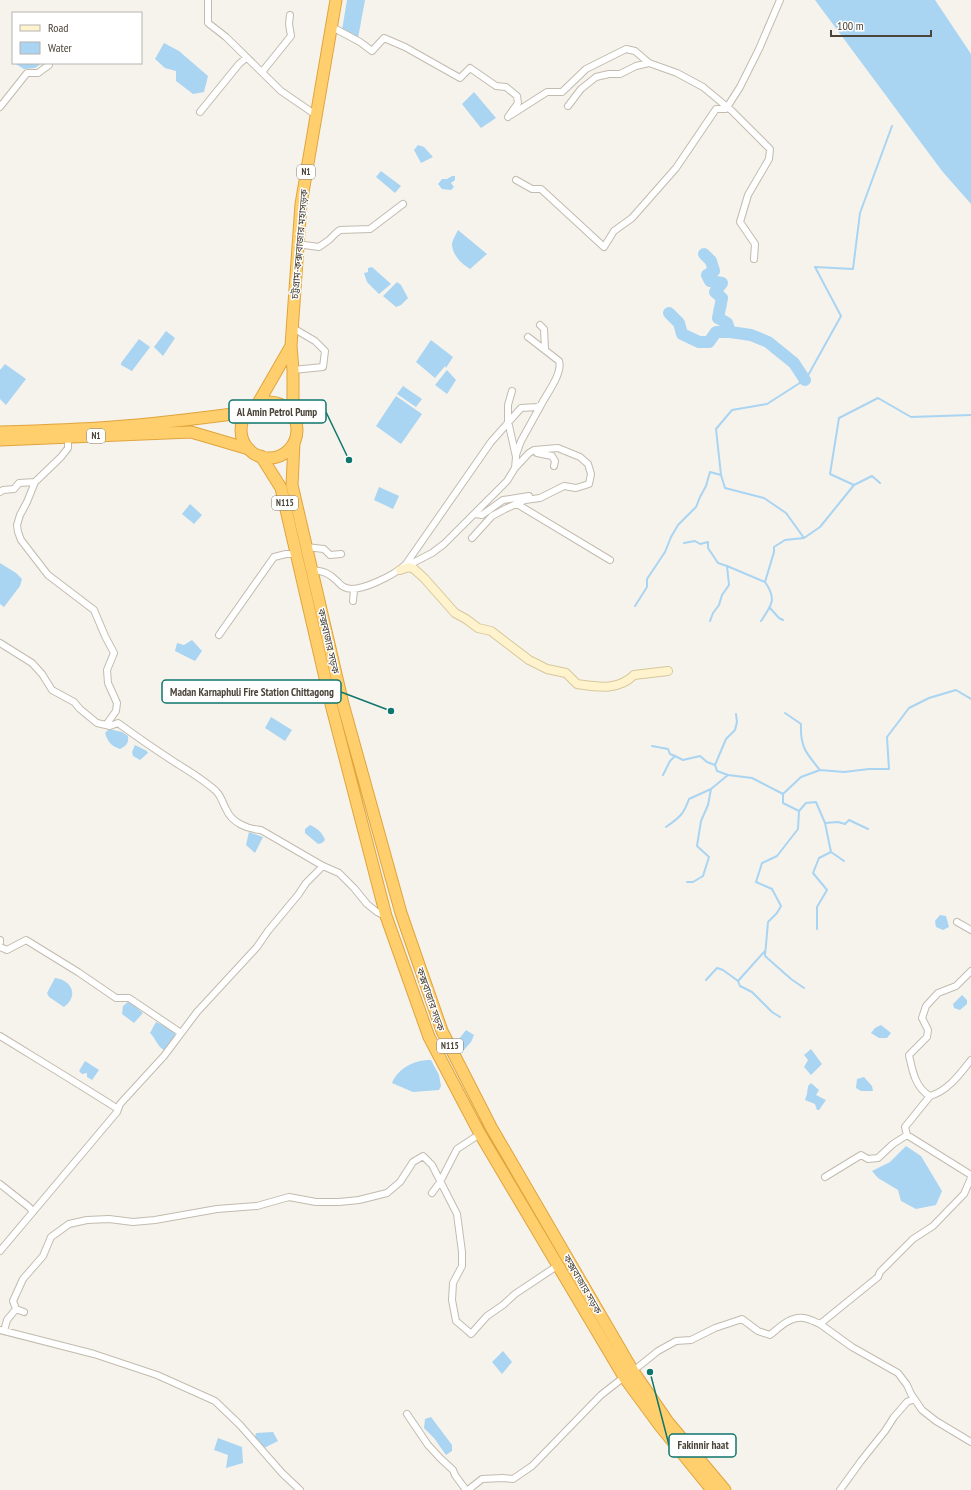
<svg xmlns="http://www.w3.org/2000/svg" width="971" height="1490" viewBox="0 0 971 1490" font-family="'PT Sans Narrow','Noto Sans Bengali',sans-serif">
  <rect width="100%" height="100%" fill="#f6f3ec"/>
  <path fill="#a9d4f2" d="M 347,0 L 365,0 L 358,38 L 342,30 Z
    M 815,0 L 935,0 L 971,54 L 971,204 L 942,171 Z
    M 164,43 L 179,51 L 208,76 L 204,92 L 193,94 L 176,81 L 176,71 L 165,68 L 155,59 Z
    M 14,63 L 42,63 L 35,68 L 24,69 Z
    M 474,92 L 496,118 L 481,128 L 462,104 Z
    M 418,145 L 424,147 L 433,157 L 421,163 L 414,150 Z
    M 381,171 L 401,186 L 395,193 L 376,177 Z
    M 452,176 L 455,176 L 455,180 L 451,183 L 454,187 L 451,190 L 442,189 L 438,184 L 442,179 L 447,179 Z
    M 458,230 L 487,254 L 470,269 C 462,264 453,256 452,245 C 452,241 456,234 458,230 Z
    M 372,267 L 391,284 L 379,294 L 367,282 L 364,273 L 368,272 L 368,268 Z
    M 397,282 L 401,285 L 408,298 L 401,305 L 396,307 L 383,296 Z
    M 166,331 L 175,338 L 163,356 L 154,347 Z
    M 139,339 L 150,347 L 132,371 L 121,365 L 121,363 Z
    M 431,340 L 453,357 L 446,368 L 445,366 L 435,378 L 416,362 Z
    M 5,364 L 26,379 L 6,405 L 0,399 L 0,370 Z
    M 447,370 L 456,380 L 447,394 L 435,385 Z
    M 403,386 L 422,399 L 416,407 L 397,394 Z
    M 396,396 L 422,414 L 401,444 L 376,426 Z
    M 379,487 L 399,496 L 393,509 L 374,500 Z
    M 190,504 L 202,515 L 194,524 L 182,514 Z
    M 0,563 L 16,573 L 22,579 L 20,586 L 4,607 L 0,604 Z
    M 192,640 L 202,651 L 195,661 L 175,651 L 177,643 L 184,645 Z
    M 271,717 L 292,730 L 285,741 L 265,728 Z
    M 109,729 L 122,732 L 128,736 C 129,743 126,746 120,749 C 111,746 108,742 105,733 Z
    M 135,745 L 147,751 L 148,753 L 140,760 L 133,756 L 132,752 Z
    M 310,825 C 317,828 323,833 325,840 L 322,843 L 318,844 L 305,833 L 305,829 Z
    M 249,832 L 263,837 L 255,853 L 246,845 Z
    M 940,915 L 946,916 L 949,927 L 943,930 L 936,927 L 935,921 Z
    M 55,978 C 72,980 79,996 64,1007 L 49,997 L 47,993 Z
    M 962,995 L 967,1000 L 967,1004 L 960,1010 L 954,1008 L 953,1004 Z
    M 129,1001 L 143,1013 L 134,1023 L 122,1014 L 123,1006 Z
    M 156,1022 L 171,1029 L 176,1035 L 165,1051 C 156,1045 157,1040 150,1033 Z
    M 881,1025 L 891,1033 L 887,1038 L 879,1038 L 871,1033 L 875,1028 Z
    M 466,1030 L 474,1035 L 471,1042 L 463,1051 L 455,1047 L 456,1043 Z
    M 811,1049 L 822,1064 L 811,1075 L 804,1067 L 808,1060 L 804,1055 Z
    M 431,1060 L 439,1075 L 441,1086 L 439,1090 L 413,1092 L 392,1083 C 399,1067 415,1060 431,1060 Z
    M 85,1061 L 99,1070 L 92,1080 L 87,1077 L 87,1073 L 82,1074 L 79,1071 Z
    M 864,1077 L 872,1086 L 873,1091 L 861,1091 L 856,1088 L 857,1079 Z
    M 811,1083 L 819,1090 L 816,1095 L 826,1100 L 819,1110 L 817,1110 L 815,1104 L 805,1100 L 807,1094 L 808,1086 Z
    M 906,1146 L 921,1156 L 942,1191 L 936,1205 L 916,1209 L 901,1201 L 898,1190 L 878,1178 L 872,1171 L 890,1162 Z
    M 503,1351 L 512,1362 L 502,1374 L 492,1362 Z
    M 431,1417 L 452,1445 L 452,1451 L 446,1455 L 434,1438 L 424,1428 L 425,1419 Z
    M 273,1432 L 278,1441 L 264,1448 L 255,1437 L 256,1433 Z
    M 218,1438 L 242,1447 L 243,1463 L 226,1468 L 228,1455 L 214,1450 Z"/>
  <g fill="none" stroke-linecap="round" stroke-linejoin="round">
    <path stroke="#a9d4f2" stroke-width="2" d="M 854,485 L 872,476 L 880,483
      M 804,538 L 786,513 L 764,498 L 725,488 L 721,475 L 716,429 L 732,410 L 767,404 L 806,379 L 841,316 L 815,267 L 853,269 L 860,213 L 892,126
      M 684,543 L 695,541 L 700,544 L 708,542 L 708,548 L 718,563 L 727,566
      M 635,606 L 647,587 L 647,579 L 665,552 L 671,537 L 678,525 L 696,507 L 700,497 L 706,486 L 710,472 L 721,475
      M 770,608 L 779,618 L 783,620
      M 710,621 L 713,613 L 719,605 L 722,595 L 729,585 L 727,566 L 765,582 L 774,552 L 774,547 L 785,540 L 804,538 L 820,527 L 854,485 L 830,474 L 839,418 L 878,398 L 911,417 L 971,415
      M 761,621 C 772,605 777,599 765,582
      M 785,713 L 801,724 C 800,747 806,753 820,770
      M 736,714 L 737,722 L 735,730 L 726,739 L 715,765 L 717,771 L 728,775 L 752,778 L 783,794 L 801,777 L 820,770 L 844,772 L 869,769 L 889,769 L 887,737 L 909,708 L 929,698 L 956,690 L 971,699
      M 652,746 L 668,749 L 670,754 L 675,756
      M 663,775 L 670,761 L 675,756 L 683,760 L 700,756 L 707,762 L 715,765
      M 783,794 L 783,803 L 799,811 L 806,803 L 816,802 L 825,823 L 831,852 L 844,861
      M 825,823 L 838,822 L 845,824 L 849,820 L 868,829
      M 666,827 C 679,818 684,814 689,799 L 711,789 L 728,775
      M 687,882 L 693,882 L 703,876 L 709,857 L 697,846 L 701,821 L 708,805 L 711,789
      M 817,929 L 817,907 L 827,890 L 813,873 L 819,858 L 831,852
      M 765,956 L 768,922 L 777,913 L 781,906 L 772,889 L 756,882 L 762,863 L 777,856 L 798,829 L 799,811
      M 765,956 L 791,979 L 804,988
      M 706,980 L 717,968 L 723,970 L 738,981 L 765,951
      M 738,981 L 740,986 L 752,992 L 772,1012 L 780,1017"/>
    <path stroke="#a9d4f2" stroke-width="12" d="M 704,254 L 711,261 L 714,271 L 707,275 L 710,281 L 722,283 L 715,292 L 722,298 L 718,318 L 727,323 L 730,332 L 751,335 L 768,342 L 794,363 L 805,380
      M 669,313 L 679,323 L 682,334 L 699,342 L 709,342 L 716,332 L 730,332"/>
    <defs>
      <path id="street" d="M 208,0 L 208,23 L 226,37 L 281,91 L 316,115
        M 332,27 L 360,42 L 372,51 L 384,38 L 405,47 L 460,78 L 470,68 L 496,86 L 506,87 L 517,96 L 518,103 L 508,117
        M 262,72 L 291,36 L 289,24 L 290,15
        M 568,106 L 581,89 L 596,77 L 609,74 L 620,74 L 636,66 L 649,63 L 677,73 L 703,87 L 732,111 L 770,149 L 769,159 L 748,195 L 740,222 L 755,244 L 754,259
        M 0,107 L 27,73 L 38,73 L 49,65 L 49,63
        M 200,112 L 239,64 L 246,58
        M 511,115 L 547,92 L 562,92 L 586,69 L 626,49 L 635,51 L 649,63
        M 516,180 L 532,189 L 541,189 L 604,247 L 614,231 L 632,218 L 676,168 L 716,109 L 726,109 L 740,87 L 759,49 L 780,0
        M 297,244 L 319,247 L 329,240 L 336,233 L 340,230 L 370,229 L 403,204
        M 540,325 L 544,329 L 545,349
        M 293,328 L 315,341 L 325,351 L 323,367 L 293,370
        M 537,453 L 552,456 L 555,461 L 554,466
        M 516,455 L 521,441 L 541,405
        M 35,482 L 61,457 L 68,448 L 68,438
        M 0,492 L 3,490 L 14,489 L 19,483 L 35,482 L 27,502 L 20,515 L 17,525 L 18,532 L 21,540 L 48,575 L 94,610 L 105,636 L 114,653 L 107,670 L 108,683 L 117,703 L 116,711 L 106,725
        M 517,504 L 610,560
        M 475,514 L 482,515 L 503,500 L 529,496
        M 472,538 L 492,516 L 505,509 L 525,500 L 540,498 L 564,486 L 576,488 L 589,484 L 591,474 L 588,464 L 580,457 L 558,448 L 534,450 L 529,453 L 515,468
        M 306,547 L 324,549 L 330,555 L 341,554
        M 405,567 L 432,553 L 444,544 L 507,481 L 515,468 L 516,457 L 508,421 L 508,405 L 512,391
        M 312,570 C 323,571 329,573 337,581 C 339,583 341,586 344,587 C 357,595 396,574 406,564 L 491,442 L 521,408 L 537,407 L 541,405 C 547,393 563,373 559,361 L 528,337
        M 353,601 L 354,590
        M 219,635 L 274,557 L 286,554 L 297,554
        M 0,643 L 32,663 L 42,674 L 52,690 L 74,702 L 80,709 L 97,723 L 110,726 L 118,723 C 137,737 156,750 176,763 C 189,771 204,780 216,791 C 222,797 222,802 226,809 C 232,823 247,829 261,830 L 323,866 L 339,873 L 354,888 L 367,904 L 377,912 L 386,916
        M 957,922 L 971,930
        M 0,940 L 0,942
        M 0,947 L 7,950 L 26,940 L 78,972 L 116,998 L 129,998 L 181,1033
        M 971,971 L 956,986 L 938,993 L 926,1006 L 922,1018 L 928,1030 L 927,1037 L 909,1055 C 912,1069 915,1088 930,1096 C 948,1091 960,1074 971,1060
        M 0,1036 C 39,1060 79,1084 118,1109
        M 907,1135 L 905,1127 L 930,1096
        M 825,1177 L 861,1155 L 868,1159 L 878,1158 L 893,1144 L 907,1135 L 971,1175
        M 0,1184 L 29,1207 L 33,1212
        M 432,1193 L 440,1182 L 457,1149 L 480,1134
        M 0,1251 L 117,1112 L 120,1104 L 164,1056 L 197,1012 L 257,947 L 268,931 L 298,895 L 306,883 L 323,866
        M 24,1312 L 16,1309 L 13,1301 L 23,1279 L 43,1256 L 51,1237 L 69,1224 L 87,1220 L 109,1219 L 133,1222 L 155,1220 L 217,1209 L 257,1206 L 289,1197 L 316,1202 L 339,1202 L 359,1200 L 387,1193 L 400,1182 L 413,1162 L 423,1156 L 432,1165 L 457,1214 L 462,1252 L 462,1266 L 453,1283 L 452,1300 L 456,1321 L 469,1332 L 471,1334 L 487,1316 L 503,1305 L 515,1294 L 557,1266
        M 820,1324 L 852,1347 L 898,1373 L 907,1385 L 911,1394 L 922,1410 L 936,1421 L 971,1442
        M 0,1330 L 94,1354 L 157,1375 L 215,1401 L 240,1425 L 282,1473 L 300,1490
        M 4,1331 L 7,1320 L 16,1309
        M 633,1371 L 658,1351 L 676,1341 L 691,1340 L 715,1328 L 742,1319 L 758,1331 L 770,1335 C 780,1327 790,1316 804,1318 C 810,1319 815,1322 820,1324 L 878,1277 L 880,1272 L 913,1239 L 933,1226 L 964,1194 L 971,1178
        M 407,1414 L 428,1445 L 441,1459 L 453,1470 L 455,1475 L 466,1490
        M 468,1490 L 482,1479 L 503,1478 L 513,1479 L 532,1466 L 601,1395 L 624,1377
        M 840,1490 L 861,1461 L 885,1431 L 894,1417 L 907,1402 L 914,1399"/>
      <path id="secondary" d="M 400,570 L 409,567 L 414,569 L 424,578 L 455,613 L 466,619 L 478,628 L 491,631 L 529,660 L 547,669 L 566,673 L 577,684 C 598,687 618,691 634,675 L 668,671"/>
      <path id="highway" d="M241 430a28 28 0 1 1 56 0a28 28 0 1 1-56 0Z
        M 257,405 L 291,346
        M 293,416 L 293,370 L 291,346 L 301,204 L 336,0
        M 0,432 C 38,431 75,430 112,427 C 158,424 203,418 248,412
        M 0,440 L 191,432 L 249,449
        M 294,443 L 292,485 L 343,704 L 401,913 L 442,1031 L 491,1127 L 633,1371 L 668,1422 L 725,1490
        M 261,456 L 281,488 L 332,708 L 386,916 L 429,1037 L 480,1134 L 624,1377 L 660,1426 L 712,1490"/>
    </defs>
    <use href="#street" stroke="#c2bbae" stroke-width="8"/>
    <use href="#secondary" stroke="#d6c79b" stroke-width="10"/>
    <use href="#highway" stroke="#e0a43c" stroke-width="13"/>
    <use href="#street" stroke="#fff" stroke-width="6"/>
    <use href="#secondary" stroke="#fff3cd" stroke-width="8"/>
    <use href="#highway" stroke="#ffcf6e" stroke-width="11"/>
  </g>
  <g text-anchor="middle" stroke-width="3" stroke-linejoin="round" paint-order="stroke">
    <g fill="#fff" stroke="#817c74" stroke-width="1">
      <rect x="297" y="165" width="18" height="14" rx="3"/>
      <rect x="87" y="429" width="18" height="14" rx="3"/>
      <rect x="272" y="496" width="26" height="14" rx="3"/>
      <rect x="437" y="1039" width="26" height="14" rx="3"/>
    </g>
    <g font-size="9" font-weight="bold" fill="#4b4439">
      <text x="306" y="175">N1</text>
      <text x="96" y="439">N1</text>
      <text x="285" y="506">N115</text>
      <text x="450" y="1049">N115</text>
    </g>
    <g font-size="10" fill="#4b4439" stroke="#fff">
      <text transform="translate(299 244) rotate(-85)" y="4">চট্টগ্রাম-কক্সবাজার মহাসড়ক</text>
      <text transform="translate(329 641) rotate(77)" y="4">কক্সবাজার সড়ক</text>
      <text transform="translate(431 999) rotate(71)" y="4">কক্সবাজার সড়ক</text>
      <text transform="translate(583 1284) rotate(60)" y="4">কক্সবাজার সড়ক</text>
    </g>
  </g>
  <path fill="none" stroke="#0f766e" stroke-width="1.5" d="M349 460L326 412M391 711L341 692M650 1372L669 1445"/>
  <g fill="#0f766e" stroke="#fff" stroke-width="1.5">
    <circle cx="349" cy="460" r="4"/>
    <circle cx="391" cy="711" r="4"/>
    <circle cx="650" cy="1372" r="4"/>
  </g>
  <g fill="#fff" stroke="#0f766e" stroke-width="1.5">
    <rect x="229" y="400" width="97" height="23" rx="4"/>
    <rect x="162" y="680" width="179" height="23" rx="4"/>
    <rect x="669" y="1434" width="67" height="23" rx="4"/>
  </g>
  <g font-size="11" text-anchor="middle" font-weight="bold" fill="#4b4439">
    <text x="277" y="416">Al Amin Petrol Pump</text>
    <text x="252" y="696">Madan Karnaphuli Fire Station Chittagong</text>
    <text x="703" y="1449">Fakinnir haat</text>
  </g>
  <rect x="12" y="12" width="130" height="52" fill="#ffffff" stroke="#b7b4b0"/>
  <rect x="20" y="25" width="20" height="6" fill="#fff3cd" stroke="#b7b4b0"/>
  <text x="48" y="32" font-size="12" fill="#4b4439">Road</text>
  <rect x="20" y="42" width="20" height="12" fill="#a9d4f2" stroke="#b7b4b0"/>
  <text x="48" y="52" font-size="12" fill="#4b4439">Water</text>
  <path d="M831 30v6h100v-6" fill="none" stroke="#4b4439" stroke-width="2"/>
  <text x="837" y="30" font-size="12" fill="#4b4439" stroke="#ffffff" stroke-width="3" paint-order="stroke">100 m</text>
</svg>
